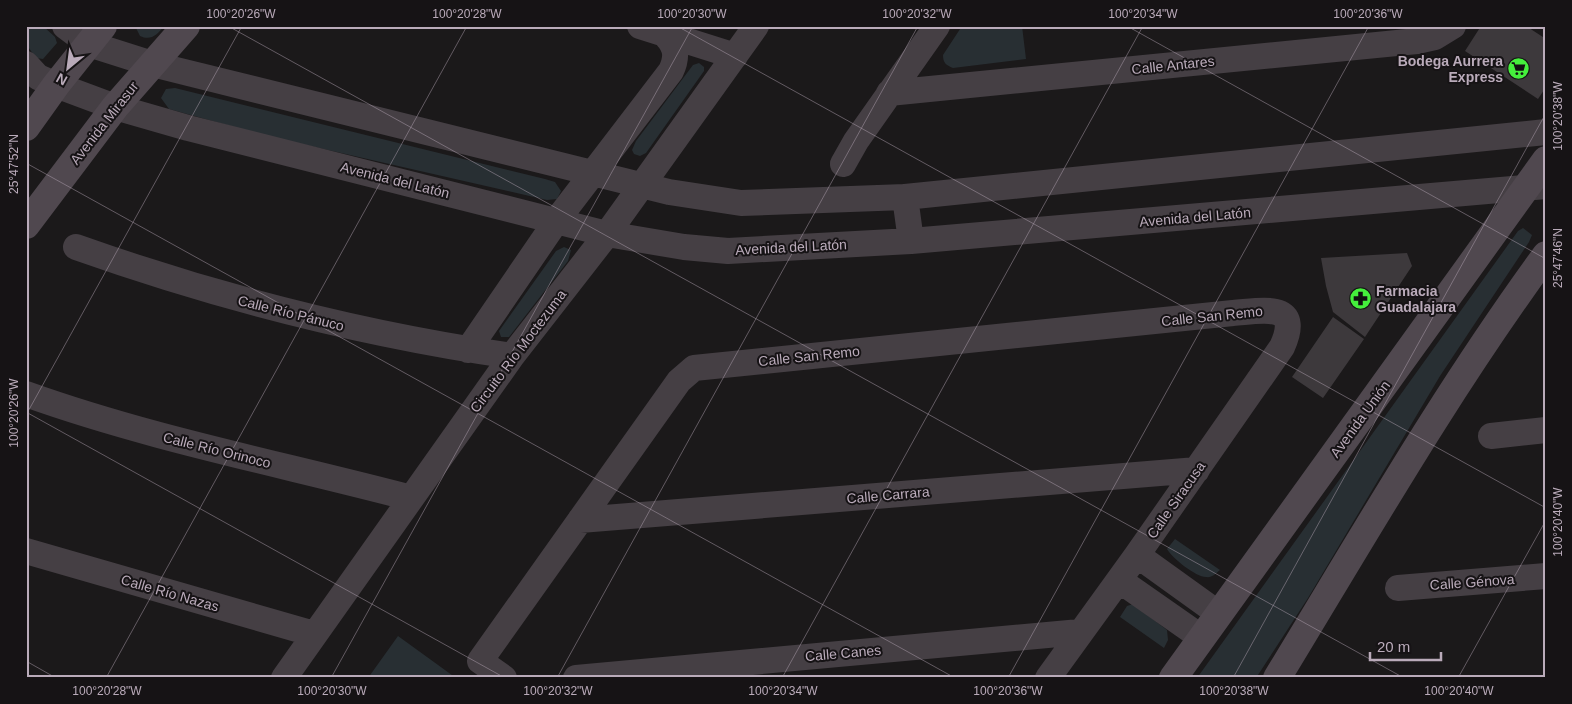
<svg xmlns="http://www.w3.org/2000/svg" width="1572" height="704" viewBox="0 0 1572 704" font-family="Arial,sans-serif">
  <rect width="100%" height="100%" fill="#1b191a"/>
  <path fill="#282f33" d="M 26,26 L 43,26 L 55,37 L 57,43 L 43,59 L 36,58 L 26,44 Z
    M 135,26 L 164,26 C 157,35 151,41 140,36 Z
    M 962,26 L 1022,26 L 1026,59 L 953,68 C 946,65 943,63 943,55 Z
    M 699,63 L 704,67 L 704,71 L 646,153 L 640,156 L 634,154 L 632,150 L 636,141 L 693,65 Z
    M 175,88 L 545,179 L 555,182 L 561,191 L 557,199 L 547,200 L 271,137 L 169,109 L 161,98 L 166,89 Z
    M 1523,228 L 1532,235 L 1529,242 L 1440,376 L 1308,598 L 1256,678 L 1197,678 L 1518,231 Z
    M 564,247 L 571,250 L 568,261 L 509,337 L 501,337 L 499,331 L 556,251 Z
    M 1175,539 L 1220,570 C 1215,574 1212,578 1206,577 C 1196,577 1172,558 1167,549 Z
    M 1133,604 L 1167,630 L 1168,640 L 1164,648 L 1120,617 L 1127,606 Z
    M 398,636 L 456,678 L 368,678 Z"/>
  <path fill="#3d393c" d="M 1481,26 L 1526,26 L 1546,39 L 1546,87 L 1538,99 L 1465,51 Z
    M 1407,253 L 1412,266 L 1365,337 L 1333,312 L 1326,286 L 1321,258 Z
    M 1333,317 L 1364,339 L 1323,398 L 1292,377 Z"/>
  <g fill="none" stroke-linecap="round" stroke-linejoin="round">
    <path stroke="#453f44" stroke-width="26" d="M 65,26 L 89,44 L 152,64 L 669,192 L 741,203 L 905,197 L 1546,132
      M 640,26 L 735,56
      M 26,64 L 38,77 L 56,85 L 115,107 L 188,128 L 607,234 L 684,247 L 728,251 L 911,241 L 1546,186
      M 889,93 L 1417,41 L 1435,37 L 1453,26
      M 843,164 L 856,141 L 937,26
      M 905,197 L 911,241
      M 76,247 C 220,298 360,334 512,356
      M 468,350 L 557,220 L 671,71 C 679,54 675,44 662,32
      M 26,394 C 152,439 282,464 411,498
      M 1491,436 L 1546,430
      M 580,520 L 1197,470
      M 26,551 L 314,634
      M 1137,555 L 1219,614
      M 1119,580 L 1202,638
      M 1398,588 L 1546,576
      M 284,678 L 512,356 L 607,234 L 756,26
      M 504,678 L 480,661 L 679,381 L 694,368 L 1233,313 C 1262,311 1303,301 1282,347 L 1137,555 L 1048,678
      M 576,678 L 1080,632"/>
    <path stroke="#50484f" stroke-width="28" d="M 26,127 L 56,85 L 103,26
      M 26,225 L 115,107 L 186,26
      M 1173,678 L 1546,160
      M 1277,678 C 1364,535 1447,390 1546,255"/>
  </g>
  <path fill="none" stroke="#baabba" stroke-width="1" stroke-opacity="0.45" d="M 228,26 L 1404,678M 677,26 L 1546,508M 1127,26 L 1546,259M 26,163 L 955,678M 26,412 L 505,678M 26,415 L 242,26M 26,661 L 56,678M 106,678 L 467,26M 331,678 L 693,26M 557,678 L 918,26M 782,678 L 1143,26M 1008,678 L 1369,26M 1233,678 L 1546,113M 1458,678 L 1546,520"/>
  <defs>
    <symbol id="supermarket-disc" viewBox="-11 -11 22 22"><circle r="9.5" fill="#45ef3c" stroke="#161315"/><path d="M-6-5.5h2.5l.6 2H6L4.5 2H-2.5L-4.4-4H-6ZM-1.5 3.2a1.3 1.3 0 1 0 .1 0ZM3 3.2a1.3 1.3 0 1 0 .1 0Z" fill="#111"/></symbol>
    <symbol id="pharmacy-disc" viewBox="-11 -11 22 22"><circle r="9.5" fill="#45ef3c" stroke="#161315"/><path d="M-2-6h4v4h4v4h-4v4h-4v-4h-4v-4h4Z" fill="#111"/></symbol>
  </defs>
  <g fill-rule="evenodd">
    <use href="#supermarket-disc" x="1506" y="56" width="25" height="25"/>
    <use href="#pharmacy-disc" x="1348" y="286" width="25" height="25"/>
  </g>
  <g text-anchor="middle" stroke-width="4" stroke-linejoin="round" paint-order="stroke">
    <g font-size="14" font-weight="bold" fill="#baabba" stroke="#161315" text-anchor="end">
      <text x="1503" y="66">Bodega Aurrera<tspan x="1503" dy="16">Express</tspan></text>
      <text x="1376" y="296" text-anchor="start">Farmacia<tspan x="1376" dy="16">Guadalajara</tspan></text>
    </g>
    <g font-size="14" fill="#baabba" stroke="#161315">
      <text transform="translate(1173 65) rotate(-6)" y="5">Calle Antares</text>
      <text transform="translate(104 123) rotate(-52)" y="5">Avenida Mirasur</text>
      <text transform="translate(395 180) rotate(14)" y="5">Avenida del Latón</text>
      <text transform="translate(1195 217) rotate(-5)" y="5">Avenida del Latón</text>
      <text transform="translate(791 247) rotate(-3)" y="5">Avenida del Latón</text>
      <text transform="translate(291 313) rotate(14)" y="5">Calle Río Pánuco</text>
      <text transform="translate(1212 316) rotate(-6)" y="5">Calle San Remo</text>
      <text transform="translate(518 351) rotate(-53)" y="5">Circuito Río Moctezuma</text>
      <text transform="translate(809 356) rotate(-6)" y="5">Calle San Remo</text>
      <text transform="translate(1360 419) rotate(-54)" y="5">Avenida Unión</text>
      <text transform="translate(217 450) rotate(14)" y="5">Calle Río Orinoco</text>
      <text transform="translate(888 495) rotate(-5)" y="5">Calle Carrara</text>
      <text transform="translate(1176 500) rotate(-55)" y="5">Calle Siracusa</text>
      <text transform="translate(1472 582) rotate(-4)" y="5">Calle Génova</text>
      <text transform="translate(170 593) rotate(16)" y="5">Calle Río Nazas</text>
      <text transform="translate(843 653) rotate(-5)" y="5">Calle Canes</text>
    </g>
  </g>
  <rect width="1572" height="704" fill="none" stroke="#161315" stroke-width="55"/>
  <g transform="translate(68 68) rotate(209)" stroke="#161315" stroke-width="4" paint-order="stroke">
  <path d="M0-4L9 19L0 12L-9 19Z" fill="#baabba"/>
  <text y="-8" font-size="14" font-weight="bold" text-anchor="middle" fill="#baabba">N</text>
  </g>
  <path d="M1370 652v8h71v-8" fill="none" stroke="#baabba" stroke-width="2.5"/>
  <text x="1377" y="652" font-size="15" fill="#baabba" stroke="#161315" stroke-width="4" paint-order="stroke">20 m</text>
  <rect x="28" y="28" width="1516" height="648" fill="none" stroke="#baabba" stroke-width="2"/>
  <g font-size="12" text-anchor="middle" fill="#baabba">
    <text x="241" y="18">100°20'26"W</text>
    <text x="467" y="18">100°20'28"W</text>
    <text x="692" y="18">100°20'30"W</text>
    <text x="917" y="18">100°20'32"W</text>
    <text x="1143" y="18">100°20'34"W</text>
    <text x="1368" y="18">100°20'36"W</text>
    <text transform="translate(1558 116) rotate(-90)" y="4">100°20'38"W</text>
    <text transform="translate(14 164) rotate(-90)" y="4">25°47'52"N</text>
    <text transform="translate(1558 258) rotate(-90)" y="4">25°47'46"N</text>
    <text transform="translate(14 413) rotate(-90)" y="4">100°20'26"W</text>
    <text transform="translate(1558 522) rotate(-90)" y="4">100°20'40"W</text>
    <text x="107" y="695">100°20'28"W</text>
    <text x="332" y="695">100°20'30"W</text>
    <text x="558" y="695">100°20'32"W</text>
    <text x="783" y="695">100°20'34"W</text>
    <text x="1008" y="695">100°20'36"W</text>
    <text x="1234" y="695">100°20'38"W</text>
    <text x="1459" y="695">100°20'40"W</text>
  </g>
</svg>
